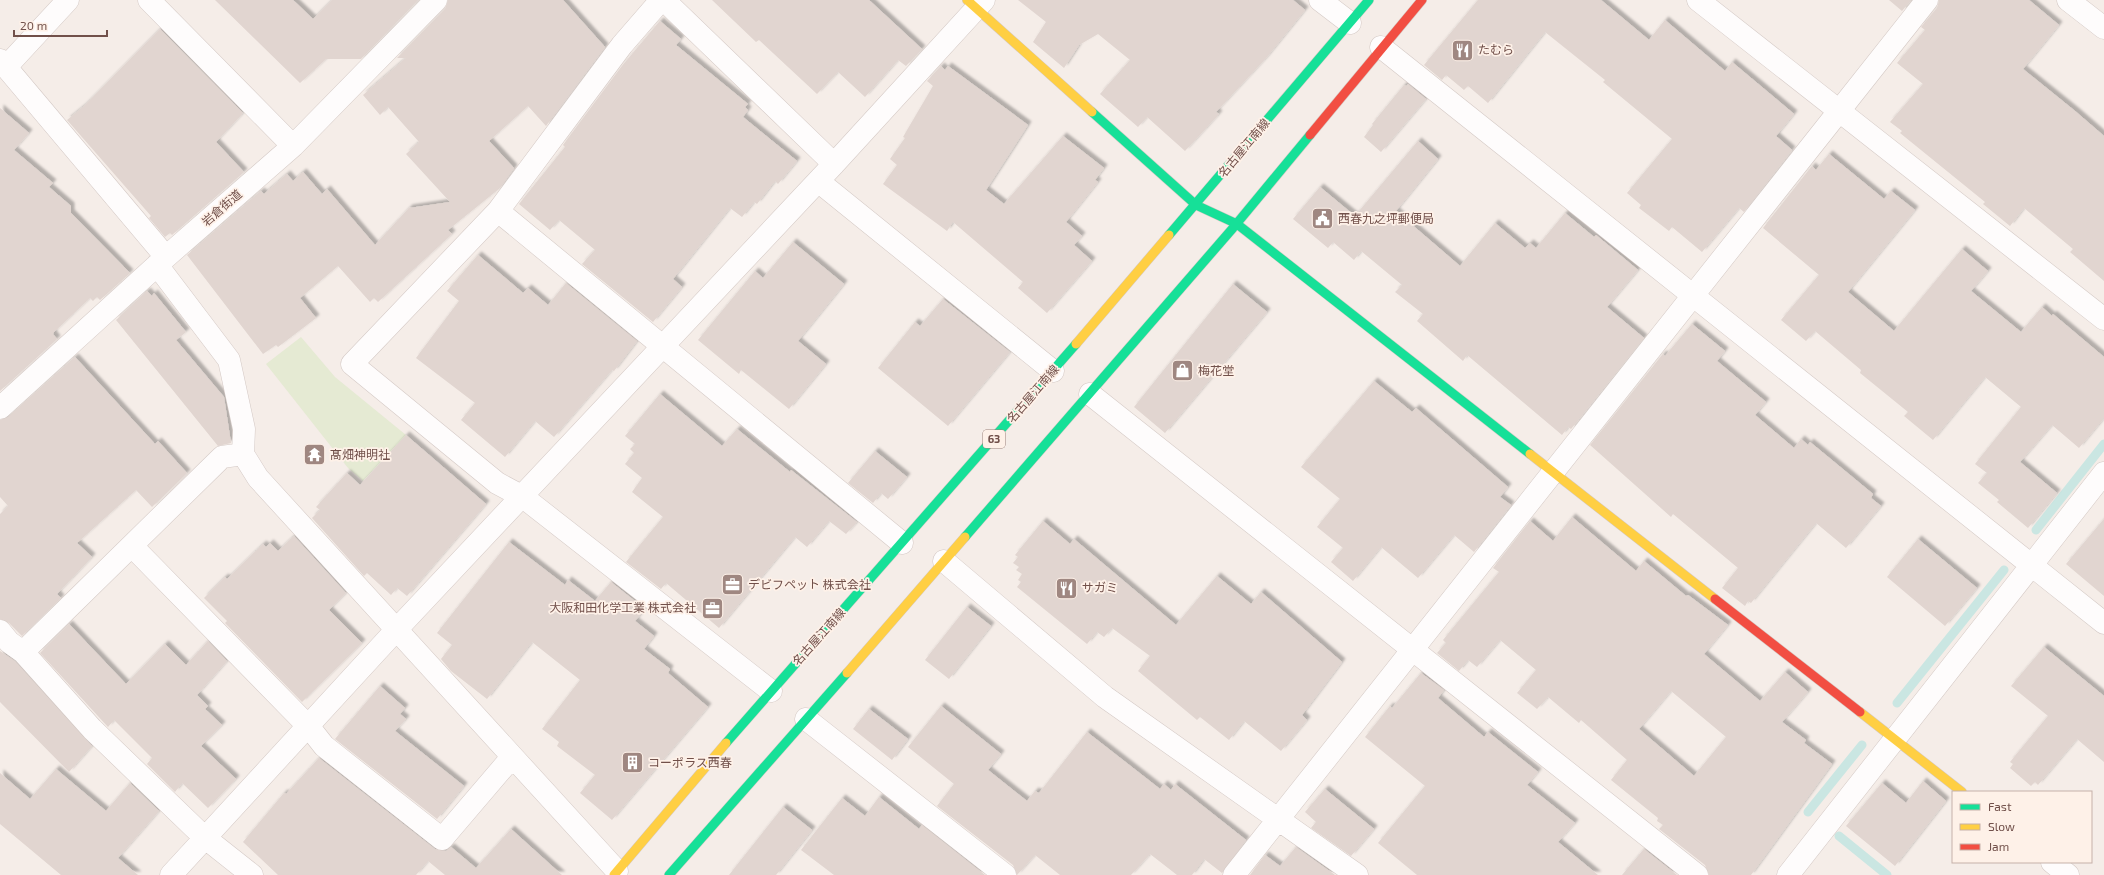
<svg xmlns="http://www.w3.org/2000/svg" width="2104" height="875" viewBox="0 0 2104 875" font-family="'Exo 2','Noto Sans JP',sans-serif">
  <defs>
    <filter id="shadow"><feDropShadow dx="3.5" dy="-3.5" stdDeviation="1" flood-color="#0004"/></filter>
  </defs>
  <rect width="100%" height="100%" fill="#f5ede8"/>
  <path fill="#e5ead3" d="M 301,337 L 335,377 L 406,435 L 363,481 L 348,468 L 266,364 Z"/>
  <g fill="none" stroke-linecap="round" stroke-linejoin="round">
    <path stroke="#cae6e2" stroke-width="9" d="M 2036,530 L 2104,444
      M 1897,703 L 2004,570
      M 1808,812 L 1862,745
      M 1839,836 L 1887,875"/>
  </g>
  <path fill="#e1d5d0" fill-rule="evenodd" filter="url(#shadow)" d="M 215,0 L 293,0 L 313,19 L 332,0 L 418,0 L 361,59 L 326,59 L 300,83 Z
    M 448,0 L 563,0 L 605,47 L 546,126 L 528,106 L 489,141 L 514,168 L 500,188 L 448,230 L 452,234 L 378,302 L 374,298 L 370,302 L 338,266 L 300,298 L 316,318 L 278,347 L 276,345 L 263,354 L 187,255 L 261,191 L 264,194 L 287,174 L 293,181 L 303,172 L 322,194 L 327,189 L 375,245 L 409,208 L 450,202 L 406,154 L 419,142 L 388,107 L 380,115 L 363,95 L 406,58 L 397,58 L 445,9 Z
    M 712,0 L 869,0 L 922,49 L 906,66 L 898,60 L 865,97 L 838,72 L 817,94 L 759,40 L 756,42 Z
    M 1018,0 L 1293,0 L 1305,10 L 1266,58 L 1216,112 L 1219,114 L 1185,151 L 1147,117 L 1138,127 L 1100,94 L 1130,60 L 1098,34 L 1079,45 L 1064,68 L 1033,42 L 1046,22 Z
    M 1478,0 L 1601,0 L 1649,40 L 1665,20 L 1725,71 L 1732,62 L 1794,114 L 1776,136 L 1792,150 L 1744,212 L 1739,208 L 1702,252 L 1672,227 L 1669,231 L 1639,208 L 1641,205 L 1627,193 L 1672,139 L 1603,82 L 1605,80 L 1545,32 L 1488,103 L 1468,86 L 1464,90 L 1446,75 L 1442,80 L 1424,65 Z
    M 1889,0 L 1911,0 L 1902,11 Z
    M 1939,0 L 2029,0 L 2059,25 L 2023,69 L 2075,111 L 2104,136 L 2104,281 L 2070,252 L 2073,249 L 2024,208 L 2010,226 L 1983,204 L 1985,202 L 1900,133 L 1902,131 L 1890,122 L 1923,84 L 1897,63 L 1925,30 L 1921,27 L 1937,8 Z
    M 660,21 L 681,39 L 676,45 L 748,104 L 745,107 L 748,110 L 743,117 L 797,161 L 778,184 L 775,181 L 757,204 L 754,202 L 742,217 L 730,208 L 673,279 L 682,287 L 653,322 L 582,264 L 595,250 L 559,220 L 550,230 L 519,204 L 565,147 L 563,145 L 622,66 Z
    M 160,29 L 243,113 L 216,142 L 244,172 L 172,235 L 170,233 L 165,237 L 149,218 L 151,216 L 67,120 L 83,107 Z
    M 941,66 L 945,70 L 948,66 L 1028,125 L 986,190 L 1004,204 L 1063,136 L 1104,168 L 1095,180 L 1098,182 L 1066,222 L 1082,236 L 1074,245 L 1092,261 L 1047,313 L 1018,288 L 1023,282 L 953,222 L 947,231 L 883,184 L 897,165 L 890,159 L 905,138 L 903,137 L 933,86 L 927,81 Z
    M 1408,84 L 1426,99 L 1381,152 L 1364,137 L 1373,125 L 1372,124 L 1404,85 L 1406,86 Z
    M 0,108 L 29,133 L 14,150 L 53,183 L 49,187 L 71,206 L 71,213 L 130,273 L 100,300 L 97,297 L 93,301 L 90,298 L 54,332 L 53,334 L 57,339 L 0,391 Z
    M 1418,141 L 1438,159 L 1396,211 L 1460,266 L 1495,223 L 1525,248 L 1530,243 L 1536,248 L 1565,213 L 1594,237 L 1596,235 L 1638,270 L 1607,307 L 1644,338 L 1571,429 L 1568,427 L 1562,435 L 1467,355 L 1463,361 L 1417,321 L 1423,314 L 1395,292 L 1402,285 L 1361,251 L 1354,260 L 1333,242 L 1328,248 L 1293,219 L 1320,187 L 1355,216 Z
    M 1829,154 L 1884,199 L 1891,191 L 1915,210 L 1848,292 L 1894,331 L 1962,249 L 1988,271 L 1971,291 L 2021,332 L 2042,307 L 2052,316 L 2053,314 L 2104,357 L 2104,418 L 2079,448 L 2052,425 L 2020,462 L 2057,493 L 2028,528 L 1997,502 L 1999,500 L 1978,483 L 1987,473 L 1975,464 L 2021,407 L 1985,377 L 1933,440 L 1904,416 L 1908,412 L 1860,373 L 1861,370 L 1815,331 L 1806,341 L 1781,320 L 1819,275 L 1763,228 L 1812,166 L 1816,170 Z
    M 793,242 L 844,284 L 798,341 L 826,364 L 789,409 L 741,370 L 739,374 L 698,340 L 755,271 L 763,278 Z
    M 478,255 L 523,293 L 528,288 L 548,305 L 566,283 L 637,341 L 614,371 L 612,370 L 554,437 L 535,421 L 505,457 L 461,420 L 475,403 L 416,358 L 459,301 L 447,291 Z
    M 1233,284 L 1267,312 L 1165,433 L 1134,407 Z
    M 147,291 L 152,296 L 154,293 L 186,332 L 176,340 L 224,397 L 231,443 L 218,446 L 116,320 Z
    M 943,299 L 1010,352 L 948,426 L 878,368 L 915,322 L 920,326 Z
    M 1692,324 L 1725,351 L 1717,361 L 1766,402 L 1755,415 L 1794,448 L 1801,439 L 1808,445 L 1810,442 L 1873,494 L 1871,498 L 1881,506 L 1846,548 L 1816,523 L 1751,603 L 1748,601 L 1745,606 L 1722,588 L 1738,568 L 1673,514 L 1671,517 L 1590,445 L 1663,354 L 1665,356 Z
    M 75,357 L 155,444 L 158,441 L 187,473 L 152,507 L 136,490 L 77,543 L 92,557 L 57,594 L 61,598 L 22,636 L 9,623 L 0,619 L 0,514 L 8,506 L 0,497 L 0,420 L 8,417 Z
    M 1374,381 L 1412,412 L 1416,408 L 1508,487 L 1500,497 L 1511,505 L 1474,552 L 1454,535 L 1418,578 L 1381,547 L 1353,581 L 1331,562 L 1343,548 L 1317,527 L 1340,499 L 1301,467 Z
    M 660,394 L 722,446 L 737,429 L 790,472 L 791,470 L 857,522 L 846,534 L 829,521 L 807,547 L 795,537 L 719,628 L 666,583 L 661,589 L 626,562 L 663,517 L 632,492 L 642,478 L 625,464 L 634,453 L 630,449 L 635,444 L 625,436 Z
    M 406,435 L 486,504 L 407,596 L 397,588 L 391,595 L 367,573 L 364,576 L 312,518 L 320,510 L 316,507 L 347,473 L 360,485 Z
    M 875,451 L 907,477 L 888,499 L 881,493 L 873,503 L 848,483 Z
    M 1572,517 L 1636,571 L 1644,561 L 1686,596 L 1688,595 L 1728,625 L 1704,654 L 1760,701 L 1785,672 L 1808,692 L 1782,722 L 1806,740 L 1804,743 L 1832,764 L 1751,875 L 1709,875 L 1705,865 L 1659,829 L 1663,825 L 1657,821 L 1658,818 L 1611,780 L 1627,760 L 1581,720 L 1579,723 L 1548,697 L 1537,709 L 1517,693 L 1536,670 L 1500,640 L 1477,667 L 1468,660 L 1459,671 L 1437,653 L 1446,643 L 1443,640 L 1499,572 L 1493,568 L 1530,521 L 1553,541 ZM 1671,691 L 1726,737 L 1694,776 L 1639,729 Z
    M 2104,519 L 2104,596 L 2066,564 Z
    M 1043,521 L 1070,544 L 1074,539 L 1176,625 L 1217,576 L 1251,604 L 1261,592 L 1342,662 L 1302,715 L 1307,720 L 1281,751 L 1244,721 L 1229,740 L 1200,717 L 1197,720 L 1138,671 L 1150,656 L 1112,628 L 1104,637 L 1097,632 L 1087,644 L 1017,587 L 1021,582 L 1018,580 L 1022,574 L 1016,570 L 1019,567 L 1013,563 L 1018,557 L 1015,555 Z
    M 294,536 L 346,593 L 329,610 L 362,643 L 302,702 L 225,623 L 227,621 L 204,598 L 225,577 L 227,579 L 263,544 L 266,547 L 270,543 L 278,551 Z
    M 1918,539 L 1977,588 L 1945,626 L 1887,577 Z
    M 509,542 L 565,585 L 568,580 L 595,601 L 611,582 L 645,609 L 635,621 L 654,636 L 644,649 L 670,669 L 668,673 L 708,707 L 612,820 L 580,793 L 595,775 L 557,746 L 559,742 L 542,729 L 580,680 L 532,642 L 487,699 L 451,671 L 441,659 L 452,645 L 437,633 Z
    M 967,607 L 991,626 L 949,679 L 925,660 Z
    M 69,624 L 126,684 L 165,644 L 186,665 L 208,641 L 227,661 L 197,695 L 208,706 L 205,709 L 222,725 L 201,746 L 236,779 L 208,808 L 182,783 L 175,792 L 147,764 L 152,758 L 114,720 L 108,727 L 40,653 Z
    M 2044,647 L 2104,696 L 2104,762 L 2077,739 L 2038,785 L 2035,782 L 2031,786 L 2010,768 L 2013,764 L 2010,762 L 2048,716 L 2011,686 Z
    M 0,651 L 15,661 L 92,746 L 69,772 L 0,702 Z
    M 1421,673 L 1444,690 L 1438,698 L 1484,737 L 1488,732 L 1538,772 L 1527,785 L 1575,823 L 1558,842 L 1598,875 L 1417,875 L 1378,843 L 1425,786 L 1365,737 L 1390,706 L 1392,708 Z
    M 380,686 L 405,708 L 400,714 L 406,719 L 395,731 L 464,786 L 437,819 L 335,739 Z
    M 941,706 L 1001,754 L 988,770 L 1027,801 L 1035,791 L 1039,793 L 1087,732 L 1160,789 L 1164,784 L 1171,790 L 1175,784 L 1246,840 L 1222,873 L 1204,859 L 1192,875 L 1177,875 L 1150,854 L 1131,875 L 1060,875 L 1035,855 L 1017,875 L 1013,865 L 937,806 L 954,784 L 908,747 Z
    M 869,709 L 908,739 L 892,760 L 853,729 Z
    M 319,758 L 435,849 L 446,851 L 451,847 L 476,868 L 511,829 L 562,875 L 445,875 L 428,861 L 416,875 L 278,875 L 243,842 L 284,793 L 286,794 Z
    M 56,769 L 106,811 L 130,783 L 159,811 L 118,858 L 138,875 L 61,875 L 0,824 L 0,773 L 30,799 Z
    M 1923,781 L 1946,801 L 1895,866 L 1846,826 L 1882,783 L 1906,803 Z
    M 1325,789 L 1374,829 L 1351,856 L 1311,828 L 1316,822 L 1305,812 Z
    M 879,797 L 919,829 L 922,825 L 985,875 L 834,875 L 801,850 L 842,798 L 865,816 Z
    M 783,807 L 812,830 L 776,875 L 729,875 Z
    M 1296,847 L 1335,875 L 1250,875 L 1265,855 L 1280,866 Z
    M 1644,849 L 1677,875 L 1622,875 Z"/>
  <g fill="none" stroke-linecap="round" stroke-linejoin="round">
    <defs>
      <path id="street" d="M 149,0 L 293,146
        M 661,0 L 622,45 L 498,211 L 352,364 L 497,483 L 523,497 L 771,691
        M 664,0 L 834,164
        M 1320,0 L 1350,23
        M 1698,0 L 2104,319
        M 2068,0 L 2104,28
        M 1381,47 L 2104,623
        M 0,60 L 166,257
        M 6,67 L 68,0
        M 818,181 L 1053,371
        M 498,211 L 902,543
        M 157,265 L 229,360 L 244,429 L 243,454 L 258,478 L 617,871
        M 1090,394 L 1697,875
        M 0,408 L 166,257 L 293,146 L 436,0
        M 132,546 L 309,727 L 324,746 L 442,839 L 512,757
        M 944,561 L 1105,697 L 1357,875
        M 0,631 L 9,642 L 23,652 L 92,729 L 204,837 L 252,875
        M 23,652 L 222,457 L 243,454
        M 806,719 L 1005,875
        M 2052,862 L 2068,875
        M 171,875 L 397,629 L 834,164 L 984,0
        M 1234,875 L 1927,0
        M 1788,875 L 2104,473"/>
      <path id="fast" d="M 1092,112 L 1196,205 L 1237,224 L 1530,454
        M 1169,235 L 1369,0
        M 965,537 L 1233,228 L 1310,135
        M 726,743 L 1076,344
        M 669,875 L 847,673"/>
      <path id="slow" d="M 967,0 L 1092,112
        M 1076,344 L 1169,235
        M 1530,454 L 1715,599
        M 847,673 L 965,537
        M 1860,712 L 1962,792
        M 614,875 L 726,743"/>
      <path id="jam" d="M 1310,135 L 1422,0
        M 1715,599 L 1860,712"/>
    </defs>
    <use href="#street" stroke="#d4c9c5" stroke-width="23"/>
    <use href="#fast" stroke="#d4c9c4" stroke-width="10"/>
    <use href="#slow" stroke="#d4c9c4" stroke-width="10"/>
    <use href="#jam" stroke="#d4c9c4" stroke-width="10"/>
    <use href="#street" stroke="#fefcfc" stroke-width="22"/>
    <use href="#fast" stroke="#16e098" stroke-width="9"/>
    <use href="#slow" stroke="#ffcf43" stroke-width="9"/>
    <use href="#jam" stroke="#f24e42" stroke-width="9"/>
  </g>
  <defs>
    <symbol id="restaurant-square" viewBox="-11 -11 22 22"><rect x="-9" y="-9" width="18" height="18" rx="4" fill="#9f8781" stroke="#fef1e8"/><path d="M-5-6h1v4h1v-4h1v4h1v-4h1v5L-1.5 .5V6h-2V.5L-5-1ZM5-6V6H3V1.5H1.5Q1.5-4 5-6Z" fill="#fff"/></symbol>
    <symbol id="civic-square" viewBox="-11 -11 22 22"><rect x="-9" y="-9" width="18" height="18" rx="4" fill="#9f8781" stroke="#fef1e8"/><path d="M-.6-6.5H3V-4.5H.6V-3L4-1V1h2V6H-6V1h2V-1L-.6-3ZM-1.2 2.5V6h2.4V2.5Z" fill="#fff"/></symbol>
    <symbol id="shop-square" viewBox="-11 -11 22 22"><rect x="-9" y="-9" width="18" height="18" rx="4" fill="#9f8781" stroke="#fef1e8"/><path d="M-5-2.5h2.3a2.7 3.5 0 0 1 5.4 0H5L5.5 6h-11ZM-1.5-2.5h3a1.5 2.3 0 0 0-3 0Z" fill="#fff"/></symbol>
    <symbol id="temple-square" viewBox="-11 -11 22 22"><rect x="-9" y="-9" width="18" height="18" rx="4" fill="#9f8781" stroke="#fef1e8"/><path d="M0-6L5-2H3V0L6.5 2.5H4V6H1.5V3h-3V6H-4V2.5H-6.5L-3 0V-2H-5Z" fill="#fff"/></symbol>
    <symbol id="office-square" viewBox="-11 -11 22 22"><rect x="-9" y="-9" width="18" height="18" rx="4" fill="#9f8781" stroke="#fef1e8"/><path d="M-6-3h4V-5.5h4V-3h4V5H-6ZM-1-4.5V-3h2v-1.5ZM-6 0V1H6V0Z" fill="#fff"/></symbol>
    <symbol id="building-square" viewBox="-11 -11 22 22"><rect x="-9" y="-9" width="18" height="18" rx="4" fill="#9f8781" stroke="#fef1e8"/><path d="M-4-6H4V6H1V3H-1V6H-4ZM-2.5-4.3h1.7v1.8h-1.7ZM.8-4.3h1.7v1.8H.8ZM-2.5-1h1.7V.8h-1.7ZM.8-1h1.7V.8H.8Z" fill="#fff"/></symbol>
  </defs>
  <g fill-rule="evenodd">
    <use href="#restaurant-square" x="1450" y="38" width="25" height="25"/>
    <use href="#civic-square" x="1310" y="206" width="25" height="25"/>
    <use href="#shop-square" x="1170" y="358" width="25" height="25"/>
    <use href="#temple-square" x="302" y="442" width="25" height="25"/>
    <use href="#office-square" x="720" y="572" width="25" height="25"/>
    <use href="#restaurant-square" x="1054" y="576" width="25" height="25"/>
    <use href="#office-square" x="700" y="596" width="25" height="25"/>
    <use href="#building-square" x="620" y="750" width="25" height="25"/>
  </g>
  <g text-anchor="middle" stroke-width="3.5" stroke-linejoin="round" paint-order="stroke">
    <rect fill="#fef1e8" stroke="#9b8079" stroke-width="1" x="983" y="430" width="22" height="18" rx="3"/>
    <g font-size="11" font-weight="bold" fill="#71504a">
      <text x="994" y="443">63</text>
    </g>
    <g font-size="12" fill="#71504a" stroke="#fef1e8" text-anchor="start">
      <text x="1478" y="54">たむら</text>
      <text x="1338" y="223">西春九之坪郵便局</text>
      <text x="1198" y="375">梅花堂</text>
      <text x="330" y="459">髙畑神明社</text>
      <text x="748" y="589">デビフペット 株式会社</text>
      <text x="1082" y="592">サガミ</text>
      <text x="696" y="612" text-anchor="end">大阪和田化学工業 株式会社</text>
      <text x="648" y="767">コーポラス西春</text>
    </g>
    <g font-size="12" fill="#71504a" stroke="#fef1e8">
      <text transform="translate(1244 148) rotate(-50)" y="4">名古屋江南線</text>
      <text transform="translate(222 208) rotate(-41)" y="4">岩倉街道</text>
      <text transform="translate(1033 394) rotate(-49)" y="4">名古屋江南線</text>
      <text transform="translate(819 637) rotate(-48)" y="4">名古屋江南線</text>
    </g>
  </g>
  <rect x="1952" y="791" width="140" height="72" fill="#fef1e8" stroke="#c6b1a9"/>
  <rect x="1960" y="804" width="20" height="6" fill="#16e098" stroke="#c6b1a9"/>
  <text x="1988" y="811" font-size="12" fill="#71504a">Fast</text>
  <rect x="1960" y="824" width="20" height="6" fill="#ffcf43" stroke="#c6b1a9"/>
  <text x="1988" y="831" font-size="12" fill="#71504a">Slow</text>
  <rect x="1960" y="844" width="20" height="6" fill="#f24e42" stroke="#c6b1a9"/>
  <text x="1988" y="851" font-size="12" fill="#71504a">Jam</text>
  <path d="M14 30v6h93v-6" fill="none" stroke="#71504a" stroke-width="2"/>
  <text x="20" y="30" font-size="12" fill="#71504a" stroke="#fef1e8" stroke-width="3" paint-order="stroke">20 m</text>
</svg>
